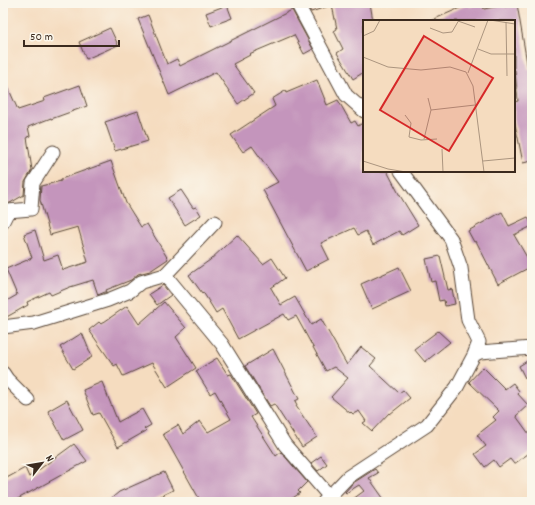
<svg xmlns="http://www.w3.org/2000/svg" width="535" height="505" viewBox="0 0 535 505" font-family="Dekko,sans-serif">
  <rect width="100%" height="100%" fill="#fbf7ec"/>
  <filter id="ink" filterUnits="userSpaceOnUse"><feTurbulence type="fractalNoise" baseFrequency=".025" numOctaves="2"/><feDisplacementMap in="SourceGraphic" scale="8" xChannelSelector="R" yChannelSelector="G"/><feConvolveMatrix kernelMatrix="1 2 1 2 8 2 1 2 1" color-interpolation-filters="sRGB"/></filter>
  <filter id="wash" filterUnits="userSpaceOnUse"><feTurbulence type="fractalNoise" baseFrequency=".012" numOctaves="4" result="noise"/><feDisplacementMap in="SourceGraphic" scale="16" xChannelSelector="R" yChannelSelector="G"/><feGaussianBlur stdDeviation="0.9" result="paint"/><feColorMatrix in="noise" values="0 0 0 0 0 0 0 0 0 0 0 0 0 0 0 0 0 1.4 0 .05"/><feComposite in="paint" operator="in"/></filter>
  <g filter="url(#wash)">
    <rect width="100%" height="100%" fill="#f5dcbf"/>
    <g id="blocks">
      <path fill="#c495bc" d="M 308,3 L 370,3 L 373,21 L 364,21 L 364,72 L 353,79 L 337,53 L 343,49 L 334,31 L 337,29 L 332,5 L 311,12 L 306,4 Z
        M 478,3 L 481,3 L 484,9 L 505,5 L 505,7 L 517,4 L 528,69 L 532,68 L 532,161 L 523,163 L 514,118 L 514,102 L 518,101 L 515,70 L 514,70 L 514,21 L 430,21 L 469,4 L 470,7 Z
        M 227,5 L 232,18 L 211,26 L 206,13 Z
        M 292,10 L 313,49 L 304,54 L 294,35 L 249,54 L 250,55 L 233,64 L 254,93 L 238,104 L 216,72 L 169,95 L 138,19 L 148,15 L 167,64 L 177,59 L 180,66 Z
        M 110,28 L 118,45 L 86,59 L 79,42 Z
        M 3,76 L 18,110 L 45,101 L 44,98 L 80,85 L 87,106 L 51,119 L 51,118 L 28,127 L 30,136 L 27,137 L 32,170 L 25,182 L 24,195 L 10,203 L 3,205 Z
        M 317,80 L 327,105 L 338,100 L 351,123 L 355,121 L 358,126 L 364,122 L 364,171 L 387,171 L 399,194 L 418,225 L 402,235 L 399,231 L 373,245 L 366,231 L 358,235 L 354,228 L 321,243 L 329,259 L 306,271 L 263,190 L 278,182 L 252,146 L 243,152 L 231,135 L 275,106 L 272,99 L 285,91 L 286,93 Z
        M 138,111 L 148,141 L 115,151 L 105,122 Z
        M 111,161 L 126,203 L 141,227 L 147,224 L 168,259 L 150,271 L 138,274 L 131,280 L 106,290 L 107,292 L 105,292 L 98,295 L 93,280 L 70,287 L 51,295 L 49,292 L 27,302 L 28,305 L 3,319 L 3,303 L 17,295 L 6,269 L 32,258 L 24,234 L 35,230 L 44,260 L 58,255 L 63,270 L 88,262 L 78,227 L 50,235 L 40,200 L 41,186 L 61,181 L 61,179 Z
        M 181,190 L 193,208 L 196,207 L 201,215 L 185,225 L 168,198 Z
        M 502,212 L 509,226 L 528,217 L 532,226 L 514,235 L 532,266 L 498,284 L 476,241 L 474,242 L 468,231 Z
        M 237,235 L 263,264 L 272,258 L 285,278 L 271,288 L 281,305 L 295,297 L 311,325 L 321,319 L 347,365 L 361,347 L 376,359 L 370,366 L 399,393 L 403,390 L 410,398 L 390,414 L 389,413 L 372,431 L 363,423 L 366,421 L 359,411 L 353,414 L 351,412 L 350,413 L 331,397 L 348,378 L 334,367 L 326,371 L 296,316 L 288,320 L 284,314 L 238,339 L 222,309 L 216,313 L 203,292 L 202,293 L 189,275 L 210,260 Z
        M 440,256 L 448,290 L 452,289 L 455,304 L 445,306 L 444,300 L 439,301 L 435,281 L 431,282 L 426,259 Z
        M 399,267 L 411,291 L 372,309 L 361,284 Z
        M 163,285 L 171,295 L 157,305 L 149,294 Z
        M 164,302 L 186,328 L 176,337 L 196,368 L 167,387 L 152,363 L 123,376 L 117,364 L 114,366 L 89,330 L 99,322 L 101,324 L 127,306 L 139,324 Z
        M 438,331 L 450,342 L 425,362 L 414,349 Z
        M 82,333 L 92,357 L 73,369 L 60,347 Z
        M 273,349 L 299,399 L 295,401 L 297,405 L 296,406 L 317,437 L 302,447 L 274,404 L 270,406 L 245,366 Z
        M 217,358 L 228,375 L 231,374 L 256,414 L 251,417 L 276,456 L 281,452 L 307,482 L 298,491 L 300,493 L 287,502 L 201,502 L 163,434 L 178,425 L 183,434 L 200,421 L 208,432 L 231,419 L 215,391 L 210,394 L 196,371 Z
        M 532,358 L 532,374 L 525,378 L 519,366 Z
        M 483,367 L 505,389 L 513,383 L 519,391 L 517,393 L 528,405 L 516,416 L 532,438 L 532,451 L 514,464 L 510,459 L 499,467 L 494,460 L 485,467 L 475,454 L 486,446 L 477,435 L 496,420 L 493,417 L 499,411 L 469,382 Z
        M 102,382 L 118,422 L 142,409 L 151,425 L 144,429 L 146,431 L 118,447 L 99,413 L 93,415 L 83,390 Z
        M 67,400 L 83,430 L 64,440 L 48,411 Z
        M 74,444 L 87,461 L 12,502 L 3,502 L 3,480 L 25,468 L 29,477 Z
        M 321,456 L 327,464 L 318,471 L 311,463 Z
        M 375,469 L 378,473 L 369,478 L 386,502 L 349,502 L 364,491 L 359,485 L 346,493 L 345,492 L 353,483 Z
        M 164,472 L 173,490 L 148,502 L 107,502 L 119,492 Z"/>
    </g>
  </g>
  <g filter="url(#ink)">
    <use href="#blocks" fill-opacity="0" stroke="#574536" stroke-width="1"/>
    <g fill="none" stroke-linecap="round" stroke-linejoin="round">
      <defs>
        <path id="street" d="M 297,3 L 346,95 L 364,111
          M 3,221 L 8,211 L 31,209 L 33,183 L 53,152
          M 165,275 L 222,344 L 285,445 L 330,497
          M 3,327 L 34,323 L 108,300 L 130,291 L 141,282 L 165,275 L 215,222
          M 474,355 L 480,352 L 532,348
          M 3,373 L 7,379 L 28,400
          M 324,502 L 348,477 L 427,425 L 457,387 L 474,355 L 479,342 L 468,320 L 461,268 L 451,239 L 401,171"/>
      </defs>
      <use href="#street" stroke="#574536" stroke-width="15"/>
      <use href="#street" stroke="#fff" stroke-width="13"/>
    </g>
  </g>
  <g transform="translate(363 20)">
    <rect width="152" height="152" fill="#f5dcbf"/>
    <path fill="none" stroke="#ab957f" stroke-width="1" d="M 127,0 L 152,4M 95,1 L 112,7M 143,2 L 144,56M 67,8 L 80,13 L 89,12 L 96,0M 0,16 L 11,11 L 17,0M 115,29 L 128,34 L 152,34M 0,37 L 25,47 L 58,50 L 87,47 L 103,52 L 110,66 L 121,152M 105,53 L 125,0M 68,90 L 112,85M 42,95 L 48,103 L 46,117 L 58,120 L 74,119M 61,119 L 68,90 L 65,78M 79,129 L 80,152M 0,141 L 25,149 L 43,152M 120,141 L 152,138"/>
    <path fill="#d62828" fill-opacity="0.15" stroke="#d62828" stroke-width="2" d="M 61,16 L 130,58 L 86,131 L 17,90 Z"/>
    <rect width="152" height="152" fill="none" stroke="#3b2a1e" stroke-width="2"/>
  </g>
  <rect width="535" height="505" fill="none" stroke="#fbf7ec" stroke-width="16"/>
  <g transform="translate(42 463) rotate(59)" stroke="#fbf7ec" stroke-width="3" paint-order="stroke">
  <path d="M0-3L7 15L0 10L-7 15Z" fill="#3b2a1e"/>
  <text y="-6" font-size="11" font-weight="bold" text-anchor="middle" fill="#3b2a1e">N</text>
  </g>
  <path d="M24 40v6h95v-6" fill="none" stroke="#3b2a1e" stroke-width="2"/>
  <text x="30" y="40" font-size="12" fill="#3b2a1e" stroke="#fbf7ec" stroke-width="3" paint-order="stroke">50 m</text>
</svg>
